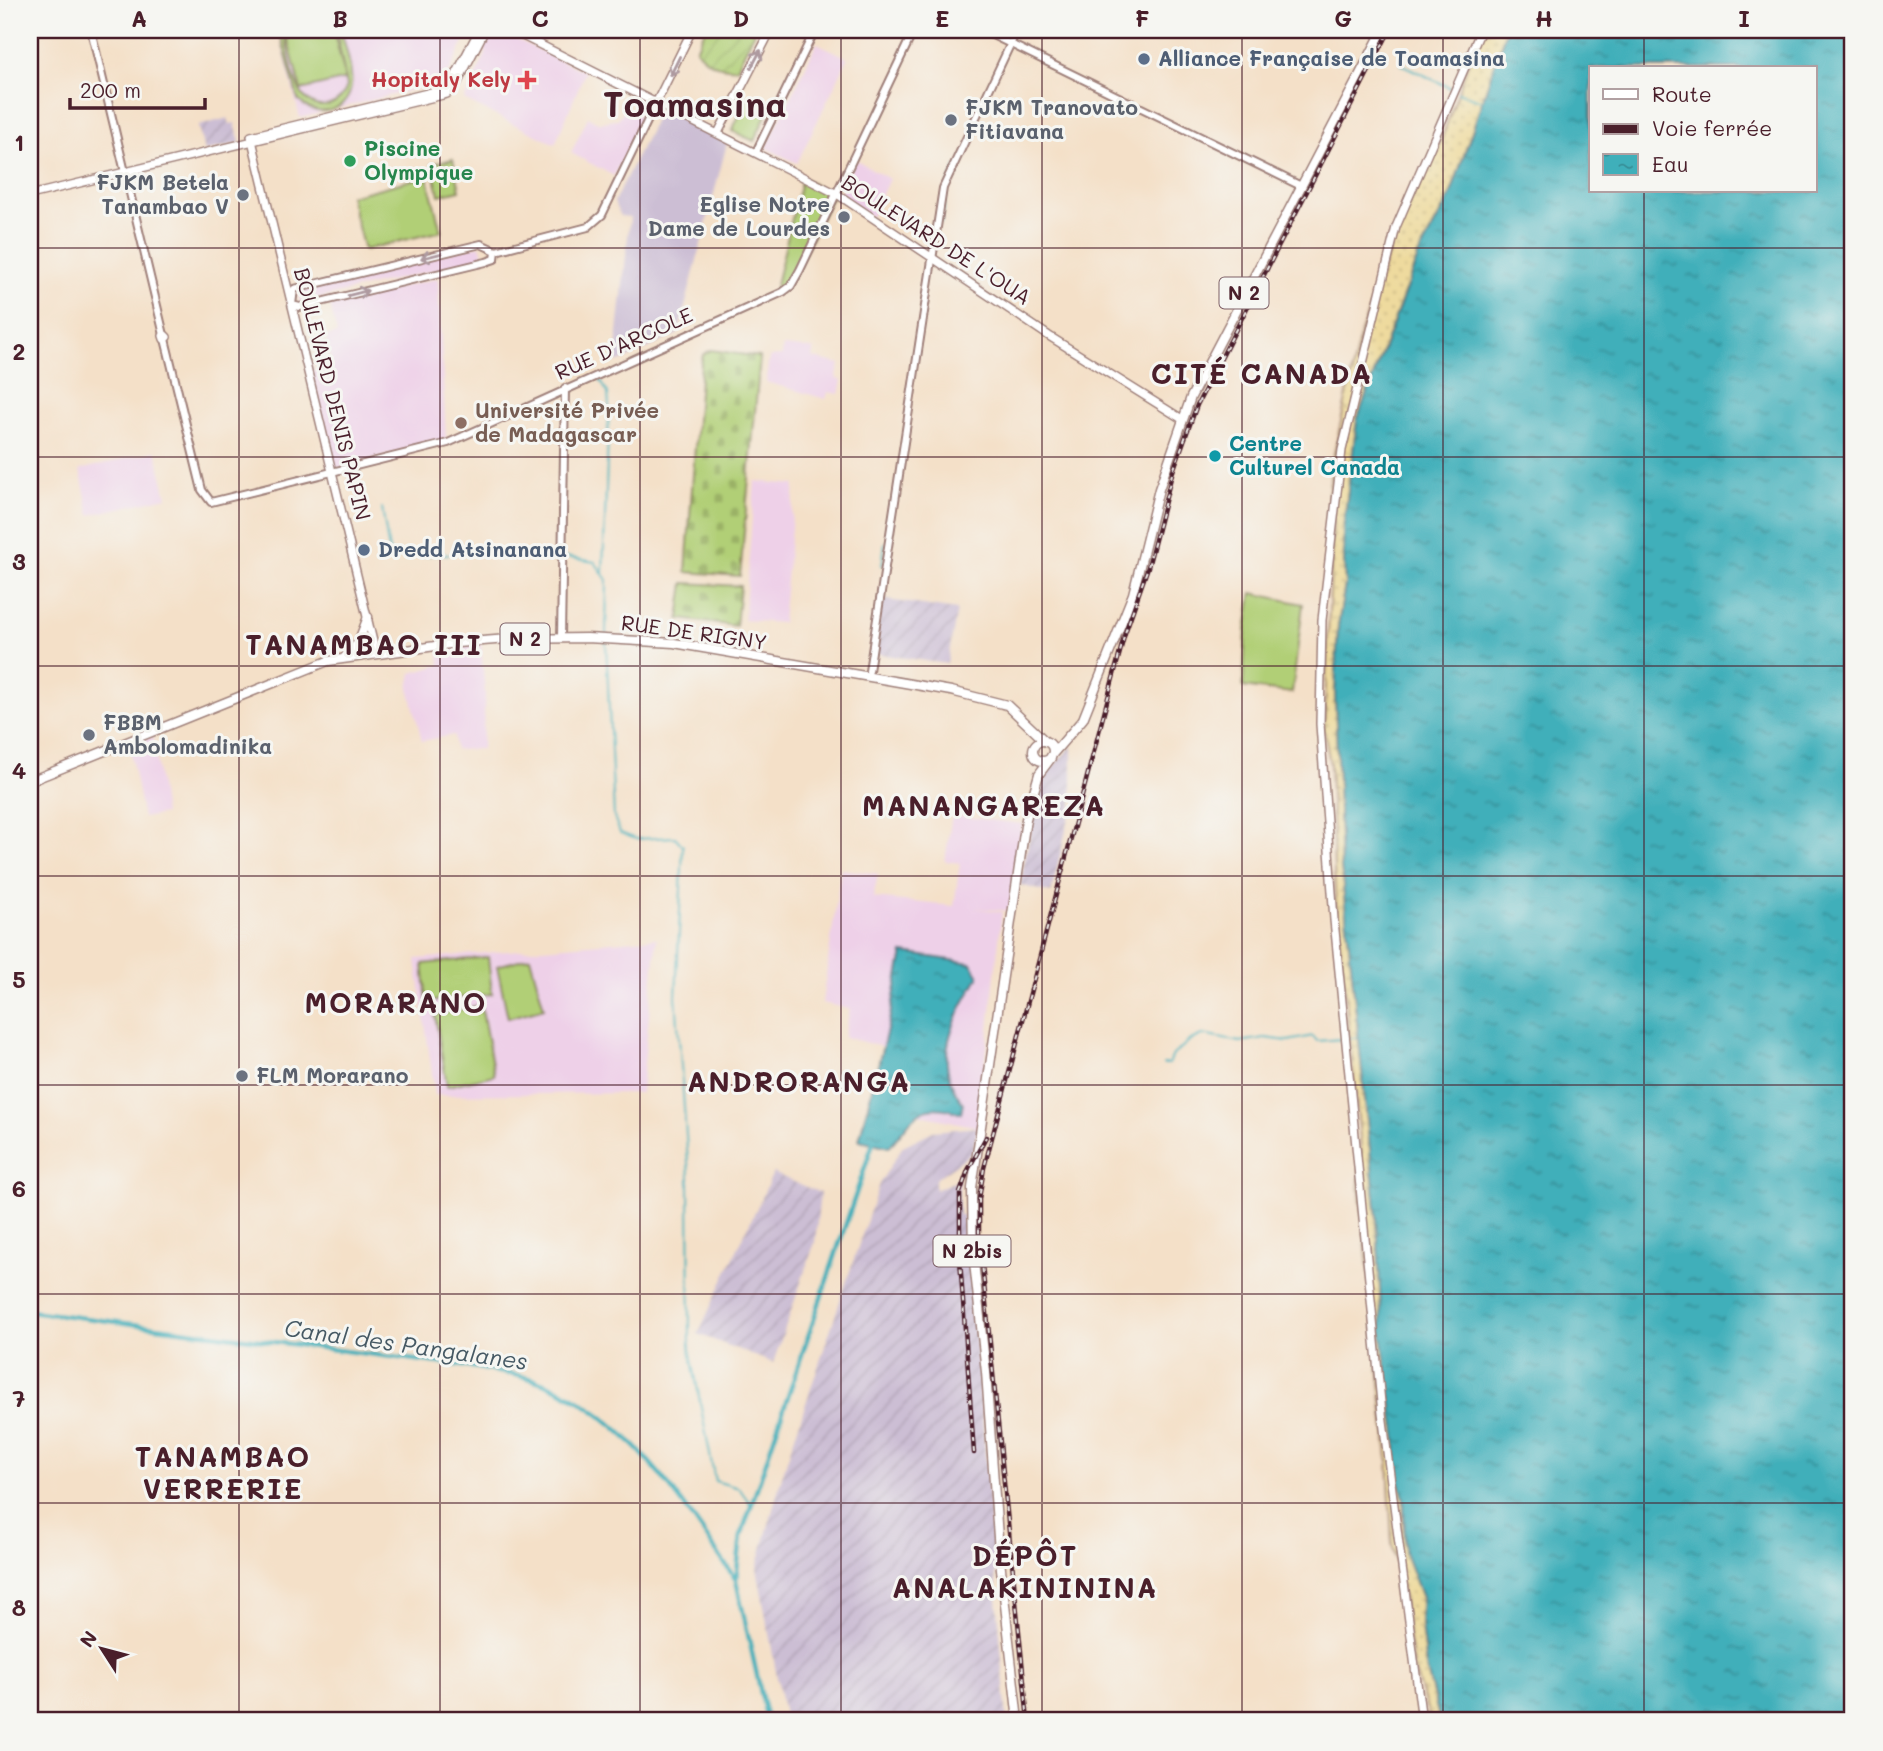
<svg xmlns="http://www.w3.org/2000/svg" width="1883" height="1751" viewBox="0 0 1883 1751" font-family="Mali,sans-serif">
  <defs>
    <pattern id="industrial-furrows" width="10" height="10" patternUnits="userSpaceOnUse" patternTransform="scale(1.75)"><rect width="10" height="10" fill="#ccbed4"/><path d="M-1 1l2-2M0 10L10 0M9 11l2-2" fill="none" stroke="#b1a3b6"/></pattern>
    <pattern id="sand-dots" width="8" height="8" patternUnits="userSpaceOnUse" patternTransform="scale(1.75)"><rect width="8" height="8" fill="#eeda9e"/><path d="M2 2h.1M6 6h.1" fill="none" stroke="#cebb88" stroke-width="1.8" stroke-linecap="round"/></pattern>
    <pattern id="cemetery-stones" width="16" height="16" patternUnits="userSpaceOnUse" patternTransform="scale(1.75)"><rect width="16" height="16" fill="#b1cf76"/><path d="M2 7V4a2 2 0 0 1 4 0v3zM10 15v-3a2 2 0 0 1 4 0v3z" fill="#9ab166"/></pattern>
    <pattern id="garden-furrows" width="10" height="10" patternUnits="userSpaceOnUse" patternTransform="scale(1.75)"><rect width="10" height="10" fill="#b1cf76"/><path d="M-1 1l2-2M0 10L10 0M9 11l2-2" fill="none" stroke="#9ab166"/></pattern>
    <pattern id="water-ripples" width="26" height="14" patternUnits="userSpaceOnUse" patternTransform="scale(1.75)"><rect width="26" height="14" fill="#3fafba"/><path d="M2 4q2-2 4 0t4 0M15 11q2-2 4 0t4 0" fill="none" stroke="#378e97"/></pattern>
  </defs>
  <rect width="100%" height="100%" fill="#f6f6f2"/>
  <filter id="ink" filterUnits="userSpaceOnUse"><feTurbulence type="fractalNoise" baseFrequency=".0143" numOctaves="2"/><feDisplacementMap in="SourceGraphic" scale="14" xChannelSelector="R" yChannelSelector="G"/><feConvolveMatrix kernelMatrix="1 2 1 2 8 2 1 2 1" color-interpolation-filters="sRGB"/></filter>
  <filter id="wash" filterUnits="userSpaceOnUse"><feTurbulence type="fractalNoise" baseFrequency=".00686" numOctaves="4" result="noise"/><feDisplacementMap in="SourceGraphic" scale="28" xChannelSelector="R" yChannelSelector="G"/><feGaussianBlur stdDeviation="1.57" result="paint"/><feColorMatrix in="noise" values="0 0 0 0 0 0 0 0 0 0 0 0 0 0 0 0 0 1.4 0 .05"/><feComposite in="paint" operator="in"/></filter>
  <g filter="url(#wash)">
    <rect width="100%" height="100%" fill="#f4e0c8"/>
    <path fill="#eed0e8" d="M 278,30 L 470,30 L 444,82 L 300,118 Z
      M 489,30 L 497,30 L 585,72 L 555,144 L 464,100 L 486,54 L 483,37 Z
      M 817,43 L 848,58 L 797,163 L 766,148 Z
      M 625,109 L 643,117 L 614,176 L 571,153 L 588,117 L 600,123 L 618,119 Z
      M 855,159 L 889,179 L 871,217 L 839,196 Z
      M 480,245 L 484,258 L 300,303 L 297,290 Z
      M 438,278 L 446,440 L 332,470 L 303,347 L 308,345 L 313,371 L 332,365 L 326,337 L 337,334 L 330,305 Z
      M 783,346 L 814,349 L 813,358 L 840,364 L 836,379 L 842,380 L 839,394 L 828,392 L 826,399 L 766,382 L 769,357 L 782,356 Z
      M 156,451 L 167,497 L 90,515 L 80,470 Z
      M 755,481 L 795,485 L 782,623 L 744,620 Z
      M 481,642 L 485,695 L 482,749 L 455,750 L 454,735 L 422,741 L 409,688 L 412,673 L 440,665 L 439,647 Z
      M 153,736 L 164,814 L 143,818 L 129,746 Z
      M 952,815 L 1022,824 L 1010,911 L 974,908 L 1002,912 L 978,1127 L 868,1104 L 883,1047 L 844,1037 L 850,1009 L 822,1003 L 841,869 L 878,874 L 873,898 L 954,906 L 960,863 L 945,861 Z
      M 657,938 L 641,1093 L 435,1095 L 416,959 Z"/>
    <path fill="url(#industrial-furrows)" d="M 228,118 L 230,124 L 235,123 L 240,143 L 204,151 L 198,126 Z
      M 881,599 L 957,610 L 947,664 L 872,653 Z
      M 1072,746 L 1072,805 L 1051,893 L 1020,885 L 1038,794 L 1047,773 Z
      M 978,1127 L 972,1153 L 935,1179 L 935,1190 L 959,1179 L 959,1215 L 963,1215 L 969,1253 L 1007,1721 L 785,1721 L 757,1568 L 784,1469 L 879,1184 L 903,1146 L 933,1131 Z
      M 773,1173 L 820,1193 L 815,1242 L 773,1363 L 698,1334 Z"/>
    <path fill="#ccbed4" d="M 665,110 L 727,143 L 678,334 L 619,362 L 615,361 L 630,217 L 620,216 L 614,202 L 659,112 Z"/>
    <path fill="#b1cf76" stroke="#7e7750" stroke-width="2" d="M 279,30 L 284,30 C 289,53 294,115 329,105 C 339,102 344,95 347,86 L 336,30 L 341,30 C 347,55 367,102 328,111 C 316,113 306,108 298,100 Z
      M 285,30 L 333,30 L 346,79 L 301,90 Z
      M 747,98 L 769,109 L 754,141 L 732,131 Z
      M 453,159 L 460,190 L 439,195 L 432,164 Z
      M 427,176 L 441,231 L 364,250 L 350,196 Z
      M 802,177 L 832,196 L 792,278 L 775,289 Z
      M 1252,593 L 1303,604 L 1292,693 L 1243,687 L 1246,630 Z
      M 488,957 L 492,994 L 427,1002 L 423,964 Z
      M 530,957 L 544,1008 L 508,1018 L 497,966 Z
      M 481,1005 L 494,1075 L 447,1086 L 435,1015 Z"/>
    <path fill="url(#sand-dots)" stroke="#9c7c64" stroke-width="2" d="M 1480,30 L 1506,30 L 1451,194 L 1419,254 L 1357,420 L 1343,530 L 1345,585 L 1338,626 L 1335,696 L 1341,866 L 1377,1217 L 1382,1337 L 1396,1436 L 1396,1468 L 1404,1499 L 1403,1526 L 1422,1598 L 1420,1617 L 1426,1666 L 1440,1721 L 1431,1721 L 1413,1667 L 1404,1603 L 1392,1544 L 1388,1459 L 1359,1182 L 1361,1148 L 1335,892 L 1330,764 L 1324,730 L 1333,518 L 1328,497 L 1332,463 L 1360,335 L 1400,220 L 1439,146 Z"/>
    <path fill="url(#cemetery-stones)" stroke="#7e7750" stroke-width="2" d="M 711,350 L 760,357 L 740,576 L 686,572 L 701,364 L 703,355 Z
      M 684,583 L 740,586 L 736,626 L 679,619 Z"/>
    <path fill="url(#garden-furrows)" stroke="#7e7750" stroke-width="2" d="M 705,30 L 755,30 L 737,68 C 722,70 703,61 696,49 Z"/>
    <path fill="url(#water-ripples)" stroke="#446772" stroke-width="2" fill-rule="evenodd" d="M 1506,30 L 1853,30 L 1853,1721 L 1440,1721 L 1426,1666 L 1420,1617 L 1422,1598 L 1405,1553 L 1404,1499 L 1396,1468 L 1396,1436 L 1382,1337 L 1377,1217 L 1341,866 L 1335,696 L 1338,626 L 1345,585 L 1343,530 L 1357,420 L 1419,254 L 1451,194 ZM 1815,68 L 1815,191 L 1591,191 L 1591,68 Z
      M 903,953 L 971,963 L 979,976 C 955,1018 929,1060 963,1103 L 961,1113 C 918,1099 916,1116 889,1147 L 859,1140 L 888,1026 Z"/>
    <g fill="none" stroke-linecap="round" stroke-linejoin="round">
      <path stroke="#3fafba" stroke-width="2" d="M 1401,64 L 1453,89
        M 1458,92 L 1482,101
        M 941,222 L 948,186 L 956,167
        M 600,380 L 608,393 L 609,406 L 603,573
        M 382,508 L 389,551 L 395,557 L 449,554
        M 457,553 L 509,552 L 560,557
        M 565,557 L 595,562 L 607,580 L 606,635
        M 882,566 L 885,542
        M 606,641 L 614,817 L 620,833 L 636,839 L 675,837 L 683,846 L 676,997 L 689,1176 L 690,1349 L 715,1481 L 739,1488 L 752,1506
        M 1348,1038 L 1357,1038
        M 1163,1064 L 1169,1064 L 1173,1055 L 1189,1041 L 1202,1035 L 1240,1042 L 1265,1038 L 1288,1041 L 1313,1036 L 1317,1041 L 1342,1039"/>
      <path stroke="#3fafba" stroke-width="4.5" d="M 30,1311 L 479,1368 C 496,1372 515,1374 532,1379 C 626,1408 683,1504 736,1580
        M 767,1721 L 736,1580 L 741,1536 L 873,1143"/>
    </g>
  </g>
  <g filter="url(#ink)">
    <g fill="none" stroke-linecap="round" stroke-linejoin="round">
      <defs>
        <path id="tertiary" d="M 91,30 L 164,335
          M 982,30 L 1301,186
          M 756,152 L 815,30
          M 496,251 L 495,259 L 486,262 L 300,307 L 292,305 L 294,289 L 481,244 L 496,251 L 588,227 L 602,215 L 657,101
          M 165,339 L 202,490 L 211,502 L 448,443 L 783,292 L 791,286 L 800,270 L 914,30
          M 561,638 L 565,388
          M 869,671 L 943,188 L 1017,30"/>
        <path id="secondary" d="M 511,30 L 837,194 L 1049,336 L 1182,419
          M 657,101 L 692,30
          M 718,133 L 771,30
          M 251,136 L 376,654
          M 251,136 L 444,89 L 452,82 L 479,30
          M 30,195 L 447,94 L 457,84 L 485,30
          M 165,335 L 167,337 L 164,339 L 163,336 Z
          M 1422,1721 L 1382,1413 L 1334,920 L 1320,724 L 1322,620 L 1342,450 L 1396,227 L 1481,30"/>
        <path id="primary" d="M 344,658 L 358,643 L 368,617
          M1033 751a10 10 0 1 1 20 0a10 10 0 1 1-20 0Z
          M 1051,756 L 1083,719 L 1133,594 L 1159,489 L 1191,397 L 1383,30
          M 30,781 L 328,661 L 457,643 L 508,639 L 587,638 L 674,643 L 951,691 L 1007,705 L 1046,742
          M 1018,1721 L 999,1551 L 986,1372 L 973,1253 L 972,1188 L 1026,819 L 1039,774 L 1051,758"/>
      </defs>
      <use href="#tertiary" stroke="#9f807a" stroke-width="10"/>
      <use href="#secondary" stroke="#9f807a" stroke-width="10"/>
      <use href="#primary" stroke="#9f807a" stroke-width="11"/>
      <use href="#tertiary" stroke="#fff" stroke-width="6"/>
      <use href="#secondary" stroke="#fff" stroke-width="7"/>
      <use href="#primary" stroke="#fff" stroke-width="8"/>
      <defs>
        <path id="rail" d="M 974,1453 L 960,1260 L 960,1193 L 968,1170 L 986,1137
          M 1028,1721 L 979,1234 L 979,1199 L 984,1168 L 1125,633 L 1148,567 L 1172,474 L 1197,405 L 1390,30"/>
      </defs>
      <use href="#rail" stroke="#4a1f2b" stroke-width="4.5"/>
      <use href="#rail" stroke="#f6f6f2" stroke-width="2" stroke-dasharray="5" stroke-linecap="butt"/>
    </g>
    <defs><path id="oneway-shaft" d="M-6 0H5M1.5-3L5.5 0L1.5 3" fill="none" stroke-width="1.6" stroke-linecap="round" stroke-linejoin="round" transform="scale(1.75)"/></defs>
    <g stroke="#ae9aa0">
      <use href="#oneway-shaft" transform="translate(756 59) rotate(-62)"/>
      <use href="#oneway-shaft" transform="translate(675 66) rotate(116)"/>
      <use href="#oneway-shaft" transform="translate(431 256) rotate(166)"/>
      <use href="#oneway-shaft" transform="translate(358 293) rotate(-14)"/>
    </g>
  </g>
  <path fill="none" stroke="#4a1f2b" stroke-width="2" stroke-opacity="0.55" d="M 239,30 L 239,1721M 440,30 L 440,1721M 640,30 L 640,1721M 841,30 L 841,1721M 1042,30 L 1042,1721M 1242,30 L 1242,1721M 1443,30 L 1443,1721M 1644,30 L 1644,68M 1644,191 L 1644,1721M 30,248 L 1853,248M 30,457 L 1853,457M 30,666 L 1853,666M 30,876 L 1853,876M 30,1085 L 1853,1085M 30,1294 L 1853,1294M 30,1503 L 1853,1503"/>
  <g fill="#5c6f8a" stroke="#f6f6f2" stroke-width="2.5">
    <circle cx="1144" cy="59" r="7"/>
    <circle cx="364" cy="550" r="7"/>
  </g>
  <path fill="#e0444e" stroke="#f6f6f2" stroke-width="2.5" d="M523.5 69.5h7v7h7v7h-7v7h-7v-7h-7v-7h7z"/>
  <g fill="#6b7280" stroke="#f6f6f2" stroke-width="2.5">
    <circle cx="951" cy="120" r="7"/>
    <circle cx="243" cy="195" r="7"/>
    <circle cx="844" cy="217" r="7"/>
    <circle cx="89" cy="735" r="7"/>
    <circle cx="242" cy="1076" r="7"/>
  </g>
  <circle fill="#2e9e5b" stroke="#f6f6f2" stroke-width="2.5" cx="350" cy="161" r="7"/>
  <circle fill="#8d6e63" stroke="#f6f6f2" stroke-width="2.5" cx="461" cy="423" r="7"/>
  <circle fill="#0f9aa8" stroke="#f6f6f2" stroke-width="2.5" cx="1215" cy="456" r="7"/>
  <g text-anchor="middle" stroke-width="6" stroke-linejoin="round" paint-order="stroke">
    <g fill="#f6f6f2" stroke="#7e6067" stroke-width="2">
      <rect x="1219.5" y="277.5" width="49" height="31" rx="5"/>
      <rect x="500.5" y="623.5" width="49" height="31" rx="5"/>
      <rect x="933.5" y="1235.5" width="77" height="31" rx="5"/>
    </g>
    <g font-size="19" font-weight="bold" fill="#4a1f2b">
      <text x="1244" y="300">N 2</text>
      <text x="525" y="646">N 2</text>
      <text x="972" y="1258">N 2bis</text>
    </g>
    <g font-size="21" font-weight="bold" fill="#4e5e75" stroke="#f6f6f2" text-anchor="start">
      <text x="1158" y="66">Alliance Française de Toamasina</text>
      <text x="378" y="557">Dredd Atsinanana</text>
    </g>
    <g font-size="21" font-weight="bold" fill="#be3a42" stroke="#f6f6f2" text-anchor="end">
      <text x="511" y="87">Hopitaly Kely</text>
    </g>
    <g font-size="21" font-weight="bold" fill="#5b616d" stroke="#f6f6f2" text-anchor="start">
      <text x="965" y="115">FJKM Tranovato<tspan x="965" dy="24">Fitiavana</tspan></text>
      <text x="229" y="190" text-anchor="end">FJKM Betela<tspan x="229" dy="24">Tanambao V</tspan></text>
      <text x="830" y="212" text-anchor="end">Eglise Notre<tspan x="830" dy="24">Dame de Lourdes</tspan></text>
      <text x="103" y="730">FBBM<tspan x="103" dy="24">Ambolomadinika</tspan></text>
      <text x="256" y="1083">FLM Morarano</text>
    </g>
    <g font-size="21" font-weight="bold" fill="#27864d" stroke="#f6f6f2" text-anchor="start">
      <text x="364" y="156">Piscine<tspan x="364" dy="24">Olympique</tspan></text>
    </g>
    <g font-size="21" fill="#4a1f2b" stroke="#f6f6f2">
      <text transform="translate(936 240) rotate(33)" y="7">BOULEVARD DE L'OUA</text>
      <text transform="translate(624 344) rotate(-24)" y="7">RUE D'ARCOLE</text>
      <text transform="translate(332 394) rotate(76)" y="7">BOULEVARD DENIS PAPIN</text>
      <text transform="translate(694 633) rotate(8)" y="7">RUE DE RIGNY</text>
    </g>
    <g font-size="21" font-weight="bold" fill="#785e54" stroke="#f6f6f2" text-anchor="start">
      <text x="475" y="418">Université Privée<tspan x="475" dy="24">de Madagascar</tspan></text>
    </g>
    <g font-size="21" font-weight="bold" fill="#0d838f" stroke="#f6f6f2" text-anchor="start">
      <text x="1229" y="451">Centre<tspan x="1229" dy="24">Culturel Canada</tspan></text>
    </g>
    <g font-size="23" font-style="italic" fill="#465964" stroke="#f6f6f2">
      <text transform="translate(406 1345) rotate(8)" y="8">Canal des Pangalanes</text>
    </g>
    <g font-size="28" font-weight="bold" letter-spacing="2" fill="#4a1f2b" stroke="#f6f6f2">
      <text x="1262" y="384">CITÉ CANADA</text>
      <text x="364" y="655">TANAMBAO III</text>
      <text x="984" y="816">MANANGAREZA</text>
      <text x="396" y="1013">MORARANO</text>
      <text x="799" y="1092">ANDRORANGA</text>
      <text x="223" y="1467">TANAMBAO<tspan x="223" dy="32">VERRERIE</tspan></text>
      <text x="1025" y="1566">DÉPÔT<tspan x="1025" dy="32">ANALAKINININA</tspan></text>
    </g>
    <g font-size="35" font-weight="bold" fill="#4a1f2b" stroke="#f6f6f2">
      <text x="695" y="117">Toamasina</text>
    </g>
  </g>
  <rect width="1883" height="1751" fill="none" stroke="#f6f6f2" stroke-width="77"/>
  <rect x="1589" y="66" width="228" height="126" fill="#f6f6f2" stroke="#b1a0a2" stroke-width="2"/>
  <rect x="1603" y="89" width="35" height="10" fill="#ffffff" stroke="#b1a0a2" stroke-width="2"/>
  <text x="1652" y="102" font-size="21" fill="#4a1f2b">Route</text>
  <rect x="1603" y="124" width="35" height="10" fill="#4a1f2b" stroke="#b1a0a2" stroke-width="2"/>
  <text x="1652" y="136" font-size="21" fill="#4a1f2b">Voie ferrée</text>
  <rect x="1603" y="154" width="35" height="21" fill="url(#water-ripples)" stroke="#b1a0a2" stroke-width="2"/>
  <text x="1652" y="172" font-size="21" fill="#4a1f2b">Eau</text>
  <g transform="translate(102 1649) rotate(306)" stroke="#f6f6f2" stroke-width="5" paint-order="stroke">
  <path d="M0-5L12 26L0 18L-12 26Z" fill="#4a1f2b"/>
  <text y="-10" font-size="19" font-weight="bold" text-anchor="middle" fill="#4a1f2b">N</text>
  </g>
  <path d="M70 98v10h135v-10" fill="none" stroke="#4a1f2b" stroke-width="3.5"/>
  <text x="80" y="98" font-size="21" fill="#4a1f2b" stroke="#f6f6f2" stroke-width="5" paint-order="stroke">200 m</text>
  <rect x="38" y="38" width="1806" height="1674" fill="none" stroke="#4a1f2b" stroke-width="2.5"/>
  <g font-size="23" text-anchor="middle" font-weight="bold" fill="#4a1f2b">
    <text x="139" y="27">A</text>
    <text x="340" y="27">B</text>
    <text x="540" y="27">C</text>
    <text x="741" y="27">D</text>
    <text x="942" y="27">E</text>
    <text x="1142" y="27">F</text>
    <text x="1343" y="27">G</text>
    <text x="1544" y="27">H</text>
    <text x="1744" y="27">I</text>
    <text x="19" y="151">1</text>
    <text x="19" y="360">2</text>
    <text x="19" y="570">3</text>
    <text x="19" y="779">4</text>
    <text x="19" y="988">5</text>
    <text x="19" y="1197">6</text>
    <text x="19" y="1407">7</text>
    <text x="19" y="1616">8</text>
  </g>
</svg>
